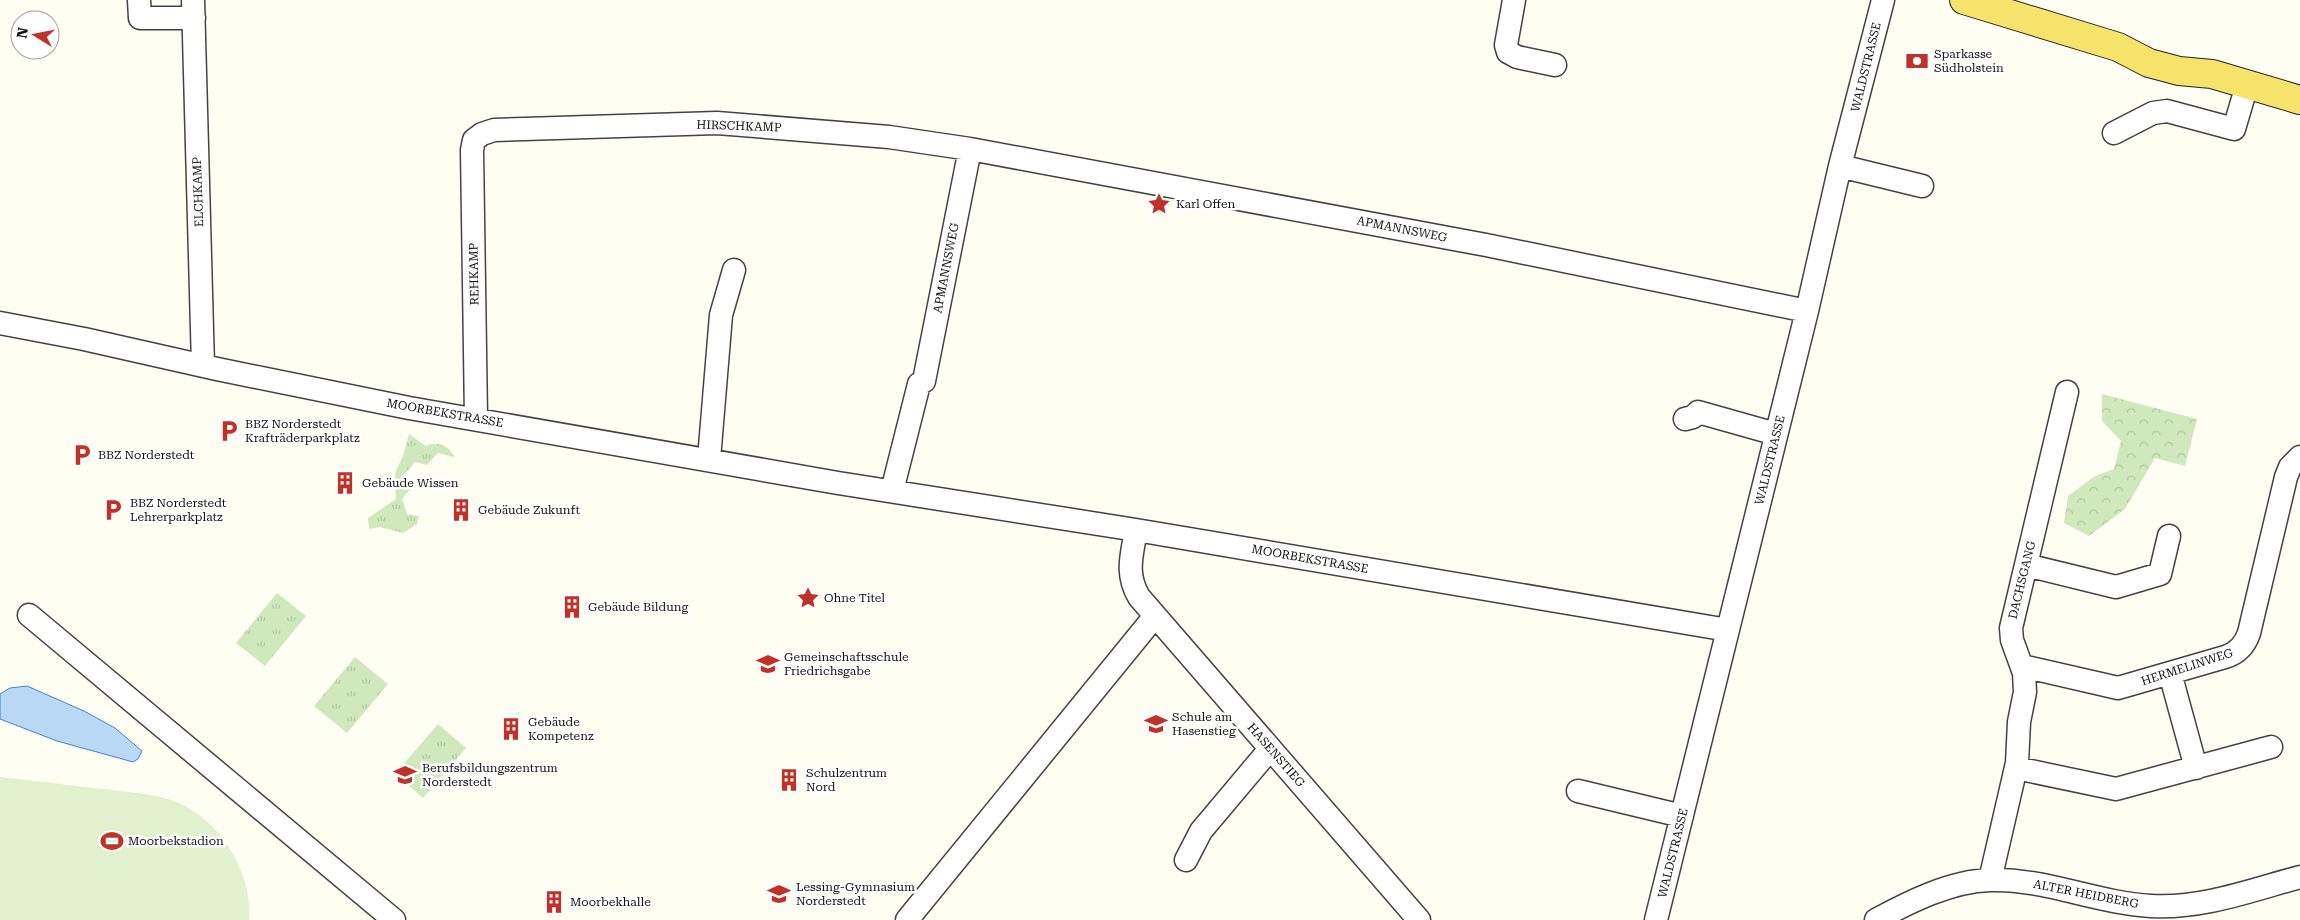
<svg xmlns="http://www.w3.org/2000/svg" width="2300" height="920" viewBox="0 0 2300 920" font-family="'Roboto Serif',serif">
  <defs>
    <pattern id="grass-tufts" width="24" height="20" patternUnits="userSpaceOnUse" patternTransform="scale(1.25)"><rect width="24" height="20" fill="#cfe9bc"/><path d="M3 7l-1-3M5 7V3M7 7l1-3M15 17l-1-3M17 17v-4M19 17l1-3" fill="none" stroke="#b1c7a1"/></pattern>
    <pattern id="park-crowns" width="20" height="18" patternUnits="userSpaceOnUse" patternTransform="scale(1.25)"><rect width="20" height="18" fill="#cfe9bc"/><path d="M2 6a3 3 0 1 1 6 0M12 15a3 3 0 1 1 6 0" fill="none" stroke="#b1c7a1"/></pattern>
  </defs>
  <rect width="100%" height="100%" fill="#fffef3"/>
  <path fill="url(#grass-tufts)" d="M 409,434 L 426,446 C 437,440 450,446 454,457 L 438,453 L 427,465 L 415,462 L 404,475 L 411,488 L 402,499 L 407,514 L 419,516 L 417,524 L 403,533 L 380,527 L 369,529 L 368,518 L 396,499 L 395,473 L 403,456 Z
    M 277,593 L 306,616 L 265,666 L 236,643 Z
    M 355,657 L 388,684 L 347,733 L 314,706 Z
    M 438,724 L 466,748 L 423,798 L 395,774 Z"/>
  <path fill="url(#park-crowns)" d="M 2102,394 L 2197,419 L 2185,466 L 2155,458 L 2125,509 L 2089,536 L 2064,523 L 2068,496 L 2095,476 L 2114,469 L 2121,441 L 2102,421 Z"/>
  <path fill="#e1f1ce" d="M 0,777 L 138,793 C 154,795 169,798 183,805 C 222,824 254,876 249,920 L 0,920 Z"/>
  <path fill="#b8d8f5" stroke="#4085cc" d="M 27,686 L 84,711 L 115,728 L 142,751 L 138,759 L 133,762 L 57,741 L 0,719 L 0,694 L 10,688 Z"/>
  <g fill="none" stroke-linecap="round" stroke-linejoin="round">
    <defs>
      <path id="minor" d="M 139,0 L 140,18 L 194,18
        M 193,0 L 203,366
        M 1514,0 L 1506,45 L 1508,52 L 1517,57 L 1555,65
        M 2114,133 L 2153,113 L 2167,111 L 2234,129 L 2247,85
        M 1840,166 L 1922,186
        M 0,323 L 84,339 L 217,369 L 409,408 L 838,483 L 1136,530 L 1728,630
        M 476,418 L 472,150 L 474,140 L 482,134 L 494,130 L 717,123 L 889,137 L 970,149 L 1486,245 L 1807,311
        M 1685,419 L 1693,417 L 1698,412 L 1776,434
        M 709,459 L 721,315 L 734,270
        M 892,491 L 919,384 L 924,381 L 970,149
        M 1136,530 C 1132,555 1125,573 1139,597 L 1419,920
        M 2026,565 L 2116,587 L 2160,574 L 2169,536
        M 29,615 L 394,920
        M 2022,666 L 2118,688 L 2225,657 C 2238,653 2245,645 2249,633 L 2286,477 L 2290,467 L 2300,457
        M 2170,673 L 2196,768
        M 2016,768 L 2116,789 L 2271,747
        M 1578,791 L 1682,816
        M 1186,860 L 1201,831 L 1270,749
        M 1990,880 L 2017,763 L 2019,722 L 2025,692 L 2024,673 L 2012,640 L 2011,628 L 2067,392
        M 907,920 L 1155,616
        M 1656,920 L 1807,311 L 1840,166 L 1883,0
        M 1876,920 C 1909,902 1951,881 1990,880 C 2043,878 2097,903 2151,906 C 2202,909 2252,890 2300,877"/>
      <path id="major" d="M 1964,0 L 2118,47 L 2149,63 L 2179,71 L 2212,74 L 2300,100"/>
    </defs>
    <use href="#minor" stroke="#434343" stroke-width="25"/>
    <use href="#major" stroke="#212121" stroke-width="30"/>
    <use href="#minor" stroke="#fff" stroke-width="22"/>
    <use href="#major" stroke="#f6e36b" stroke-width="28"/>
  </g>
  <defs>
    <symbol id="bank-bare" viewBox="-9 -9 18 18"><path d="M-6-4H6V4H-6ZM0-2.3a2.3 2.3 0 1 0 0 4.6a2.3 2.3 0 1 0 0-4.6Z" fill="#bf3129" stroke="#fff" stroke-width="2.5" paint-order="stroke"/></symbol>
    <symbol id="sight-bare" viewBox="-9 -9 18 18"><path d="M0-6L1.8-2.2L6-1.7L2.9 1.2L3.7 5.4L0 3.3L-3.7 5.4L-2.9 1.2L-6-1.7L-1.8-2.2Z" fill="#bf3129" stroke="#fff" stroke-width="2.5" paint-order="stroke"/></symbol>
    <symbol id="parking-bare" viewBox="-9 -9 18 18"><path d="M-3.5-5.5H1a3.5 3.5 0 0 1 0 7H-1V5.5H-3.5ZM-1-3.4V-.6H.8a1.4 1.4 0 0 0 0-2.8Z" fill="#bf3129" stroke="#fff" stroke-width="2.5" paint-order="stroke"/></symbol>
    <symbol id="building-bare" viewBox="-9 -9 18 18"><path d="M-4-6H4V6H1V3H-1V6H-4ZM-2.5-4.3h1.7v1.8h-1.7ZM.8-4.3h1.7v1.8H.8ZM-2.5-1h1.7V.8h-1.7ZM.8-1h1.7V.8H.8Z" fill="#bf3129" stroke="#fff" stroke-width="2.5" paint-order="stroke"/></symbol>
    <symbol id="school-bare" viewBox="-9 -9 18 18"><path d="M0-5L7-2L0 1L-7-2ZM-4 1L0 2.5L4 1V4Q0 6-4 4Z" fill="#bf3129" stroke="#fff" stroke-width="2.5" paint-order="stroke"/></symbol>
    <symbol id="stadium-bare" viewBox="-9 -9 18 18"><path d="M0-5a6.5 5 0 1 0 0 10a6.5 5 0 1 0 0-10ZM-3.5-1.8h7v3.6h-7Z" fill="#bf3129" stroke="#fff" stroke-width="2.5" paint-order="stroke"/></symbol>
  </defs>
  <g fill-rule="evenodd">
    <use href="#bank-bare" x="1901" y="45" width="32" height="32"/>
    <use href="#sight-bare" x="1143" y="188" width="32" height="32"/>
    <use href="#parking-bare" x="213" y="415" width="32" height="32"/>
    <use href="#parking-bare" x="66" y="439" width="32" height="32"/>
    <use href="#building-bare" x="329" y="467" width="32" height="32"/>
    <use href="#parking-bare" x="97" y="494" width="32" height="32"/>
    <use href="#building-bare" x="445" y="494" width="32" height="32"/>
    <use href="#sight-bare" x="792" y="582" width="32" height="32"/>
    <use href="#building-bare" x="556" y="591" width="32" height="32"/>
    <use href="#school-bare" x="752" y="648" width="32" height="32"/>
    <use href="#school-bare" x="1140" y="708" width="32" height="32"/>
    <use href="#building-bare" x="495" y="713" width="32" height="32"/>
    <use href="#school-bare" x="389" y="759" width="32" height="32"/>
    <use href="#building-bare" x="773" y="764" width="32" height="32"/>
    <use href="#stadium-bare" x="96" y="825" width="32" height="32"/>
    <use href="#school-bare" x="763" y="878" width="32" height="32"/>
    <use href="#building-bare" x="538" y="886" width="32" height="32"/>
  </g>
  <g text-anchor="middle" stroke-width="5" stroke-linejoin="round" paint-order="stroke">
    <g font-size="12" fill="#101010" stroke="#fff" text-anchor="start">
      <text x="1934" y="58">Sparkasse<tspan x="1934" dy="14">Südholstein</tspan></text>
      <text x="1176" y="208">Karl Offen</text>
      <text x="245" y="428">BBZ Norderstedt<tspan x="245" dy="14">Krafträderparkplatz</tspan></text>
      <text x="98" y="459">BBZ Norderstedt</text>
      <text x="362" y="487">Gebäude Wissen</text>
      <text x="130" y="507">BBZ Norderstedt<tspan x="130" dy="14">Lehrerparkplatz</tspan></text>
      <text x="478" y="514">Gebäude Zukunft</text>
      <text x="824" y="602">Ohne Titel</text>
      <text x="588" y="611">Gebäude Bildung</text>
      <text x="784" y="661">Gemeinschaftsschule<tspan x="784" dy="14">Friedrichsgabe</tspan></text>
      <text x="1172" y="721">Schule am<tspan x="1172" dy="14">Hasenstieg</tspan></text>
      <text x="528" y="726">Gebäude<tspan x="528" dy="14">Kompetenz</tspan></text>
      <text x="422" y="772">Berufsbildungszentrum<tspan x="422" dy="14">Norderstedt</tspan></text>
      <text x="806" y="777">Schulzentrum<tspan x="806" dy="14">Nord</tspan></text>
      <text x="128" y="845">Moorbekstadion</text>
      <text x="796" y="891">Lessing-Gymnasium<tspan x="796" dy="14">Norderstedt</tspan></text>
      <text x="570" y="906">Moorbekhalle</text>
    </g>
    <g font-size="12" fill="#101010" stroke="#fff">
      <text transform="translate(1866 67) rotate(-76)" y="4">WALDSTRASSE</text>
      <text transform="translate(739 126) rotate(2)" y="4">HIRSCHKAMP</text>
      <text transform="translate(198 192) rotate(-92)" y="4">ELCHKAMP</text>
      <text transform="translate(1402 229) rotate(11)" y="4">APMANNSWEG</text>
      <text transform="translate(946 268) rotate(-79)" y="4">APMANNSWEG</text>
      <text transform="translate(474 274) rotate(-91)" y="4">REHKAMP</text>
      <text transform="translate(445 413) rotate(10)" y="4">MOORBEKSTRASSE</text>
      <text transform="translate(1770 460) rotate(-76)" y="4">WALDSTRASSE</text>
      <text transform="translate(1310 559) rotate(10)" y="4">MOORBEKSTRASSE</text>
      <text transform="translate(2022 580) rotate(-76)" y="4">DACHSGANG</text>
      <text transform="translate(2187 667) rotate(-18)" y="4">HERMELINWEG</text>
      <text transform="translate(1276 755) rotate(49)" y="4">HASENSTIEG</text>
      <text transform="translate(1673 853) rotate(-76)" y="4">WALDSTRASSE</text>
      <text transform="translate(2086 894) rotate(11)" y="4">ALTER HEIDBERG</text>
    </g>
  </g>
  <g transform="translate(35 35) rotate(280)"><circle r="24" fill="#ffffff" stroke="#9f9f9f"/>
  <path d="M0-4L9 19L0 12L-9 19Z" fill="#bf3129"/>
  <text y="-8" font-size="14" font-weight="bold" text-anchor="middle" fill="#101010">N</text>
  </g>
</svg>
